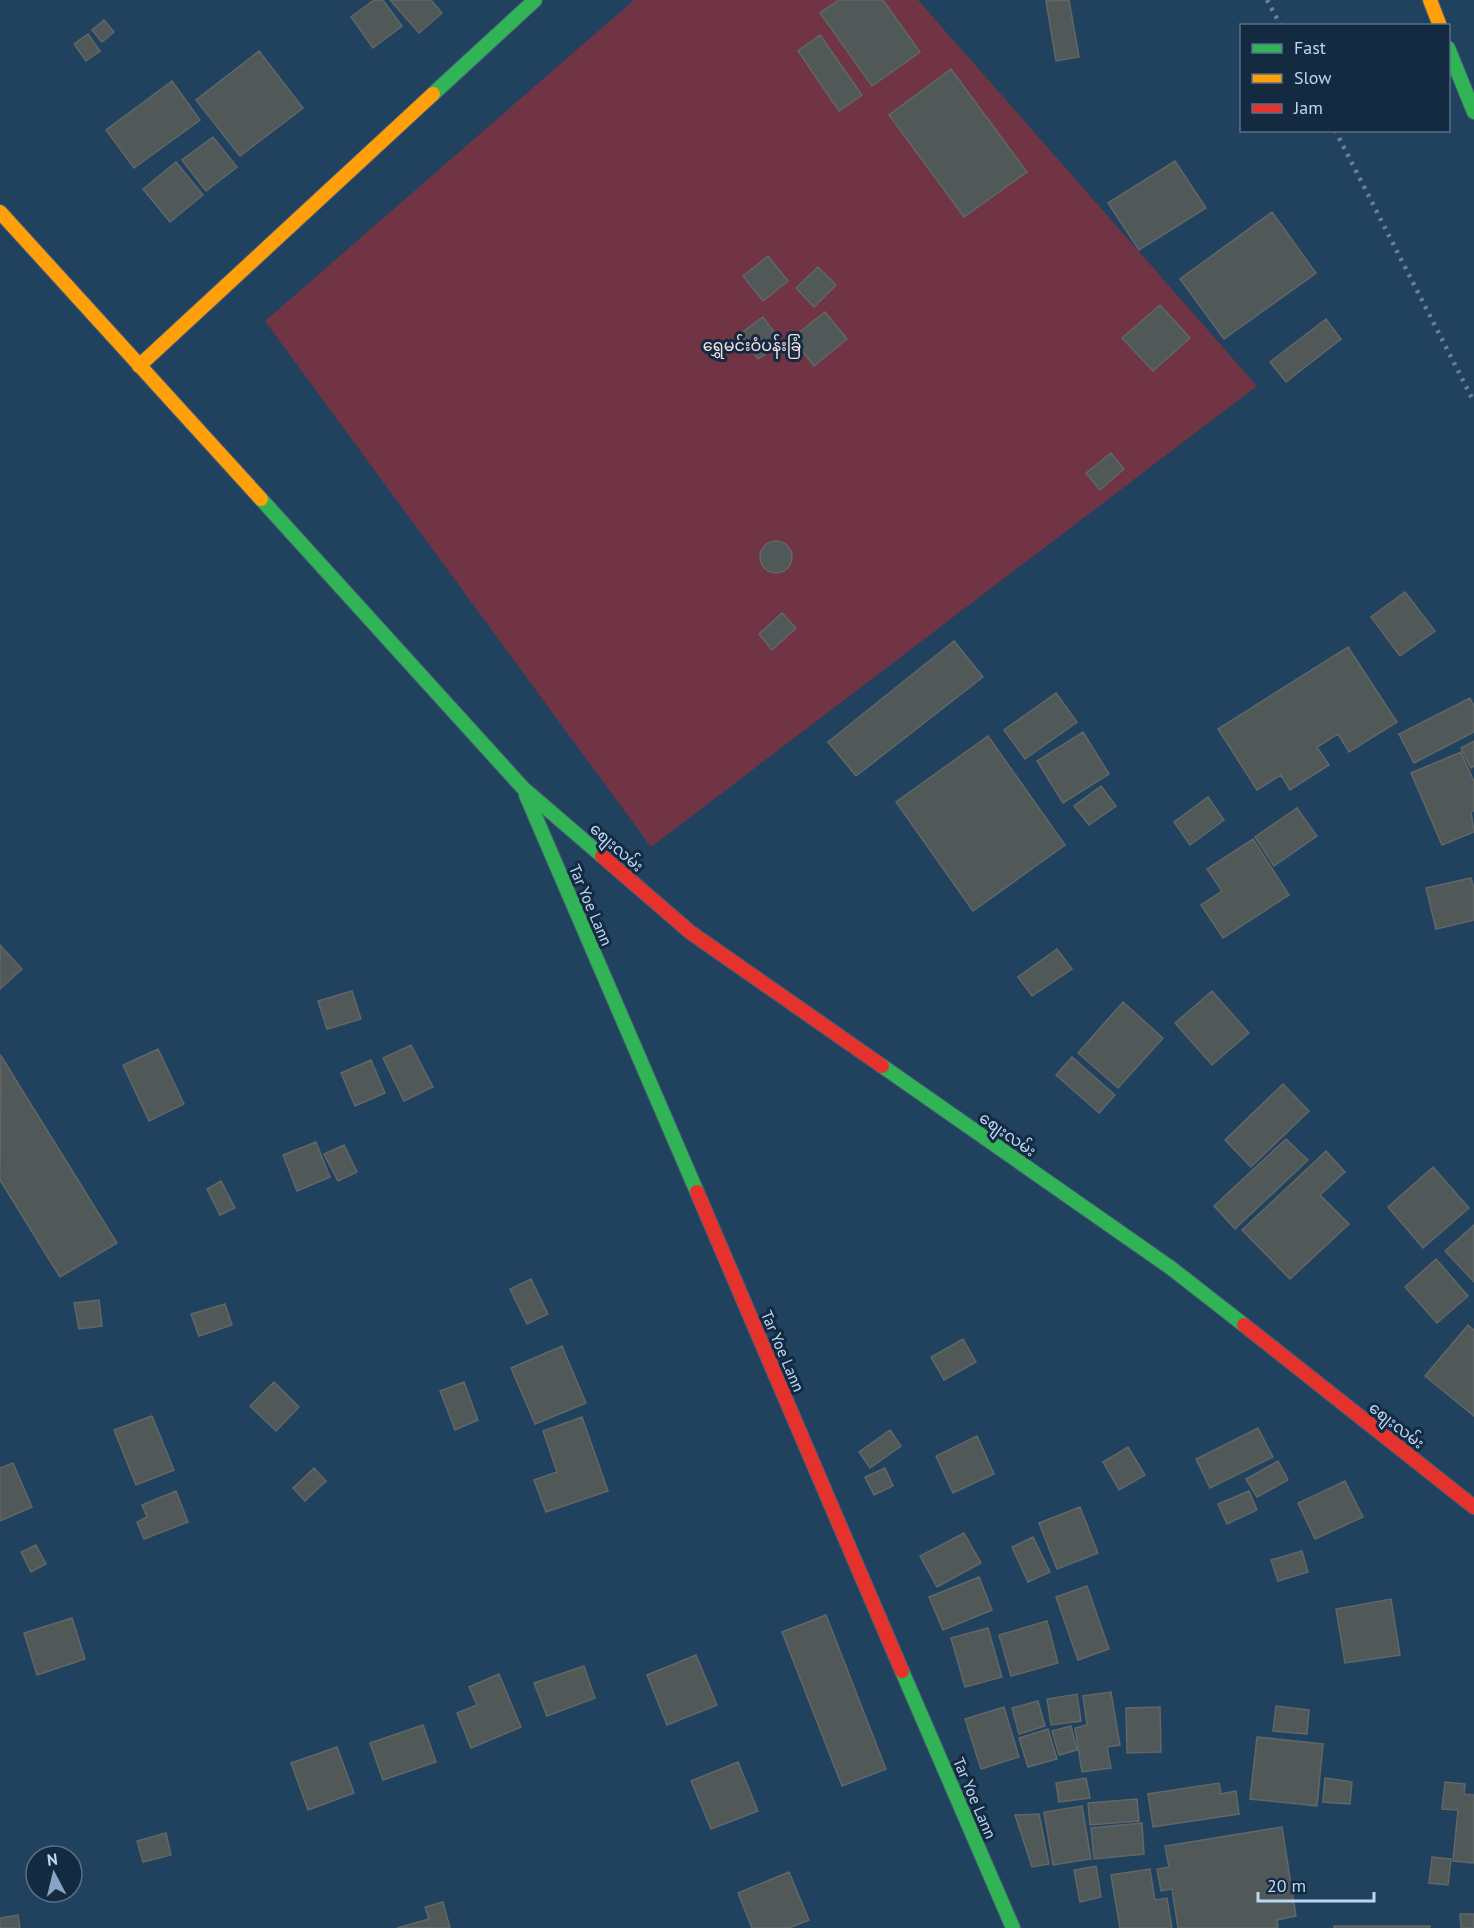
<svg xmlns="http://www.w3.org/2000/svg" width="1474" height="1928" viewBox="0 0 1474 1928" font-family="'PT Sans','Noto Sans Myanmar',sans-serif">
  <rect width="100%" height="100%" fill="#21425e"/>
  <path fill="#703444" d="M 634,0 L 918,0 L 1257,386 L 651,847 L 265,321 Z"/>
  <path fill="#515858" stroke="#616666" stroke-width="1.5" d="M 374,0 L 383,0 L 402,26 L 373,48 L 351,17 Z
    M 390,0 L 431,0 L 442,13 L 419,33 Z
    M 839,0 L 883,0 L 920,52 L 872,86 L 820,13 Z
    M 1069,0 L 1079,57 L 1056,61 L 1046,1 Z
    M 104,20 L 114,32 L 102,42 L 92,30 Z
    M 88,34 L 100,51 L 86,61 L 74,44 Z
    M 820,35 L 862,95 L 839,111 L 798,51 Z
    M 259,51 L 303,108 L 240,156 L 196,100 Z
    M 951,69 L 1027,172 L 964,217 L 889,115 Z
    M 172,81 L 200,120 L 134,168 L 106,130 Z
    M 213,137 L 237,167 L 206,191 L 182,160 Z
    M 1175,161 L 1206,208 L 1139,250 L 1108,203 Z
    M 176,162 L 203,195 L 170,222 L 143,189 Z
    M 1272,212 L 1316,273 L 1224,339 L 1180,279 Z
    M 768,256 L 788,281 L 763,301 L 743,276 Z
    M 818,267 L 836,285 L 814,307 L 796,288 Z
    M 1160,305 L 1190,338 L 1153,371 L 1122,338 Z
    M 825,312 L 847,339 L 814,366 L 792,338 Z
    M 763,317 L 782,343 L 758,359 L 740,334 Z
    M 1326,319 L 1341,339 L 1286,382 L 1270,362 Z
    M 1111,453 L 1124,469 L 1100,490 L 1086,473 Z
    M760 557a16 16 0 1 1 32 0a16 16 0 1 1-32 0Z
    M 1405,592 L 1435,631 L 1400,656 L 1371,617 Z
    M 782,613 L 796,628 L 772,650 L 759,634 Z
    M 954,641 L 983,677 L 856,776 L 828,742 Z
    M 1348,647 L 1397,722 L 1349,752 L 1338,734 L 1317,747 L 1329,765 L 1290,790 L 1281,775 L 1257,790 L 1218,729 Z
    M 1056,693 L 1077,722 L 1025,759 L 1004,730 Z
    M 1470,698 L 1474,706 L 1474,732 L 1414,763 L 1399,734 Z
    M 1083,732 L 1109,774 L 1063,803 L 1037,761 Z
    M 988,736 L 1065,845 L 973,911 L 896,802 Z
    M 1474,741 L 1474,766 L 1471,768 L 1461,748 Z
    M 1461,752 L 1474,782 L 1474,811 L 1471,812 L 1474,832 L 1442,845 L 1411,773 Z
    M 1101,786 L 1116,806 L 1089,825 L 1074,806 Z
    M 1208,797 L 1224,820 L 1190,845 L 1174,822 Z
    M 1297,808 L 1317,836 L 1274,866 L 1255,837 Z
    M 1253,839 L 1289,895 L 1223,938 L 1201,905 L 1222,891 L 1207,869 Z
    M 1471,878 L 1474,889 L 1474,920 L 1436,929 L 1426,888 Z
    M 0,945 L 22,969 L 0,989 Z
    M 1057,949 L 1072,969 L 1032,996 L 1018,977 Z
    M 352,991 L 361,1019 L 327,1029 L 318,1001 Z
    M 1212,991 L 1249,1033 L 1212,1065 L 1175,1023 Z
    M 1123,1002 L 1163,1038 L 1118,1088 L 1078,1053 Z
    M 411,1045 L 433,1087 L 404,1101 L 383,1058 Z
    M 158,1049 L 184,1104 L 149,1121 L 123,1065 Z
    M 1,1056 L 117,1243 L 60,1277 L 0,1180 Z
    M 1072,1057 L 1115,1095 L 1099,1113 L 1056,1075 Z
    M 371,1060 L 385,1093 L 355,1106 L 341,1073 Z
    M 1283,1084 L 1309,1111 L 1251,1167 L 1225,1140 Z
    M 1286,1139 L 1308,1160 L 1235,1229 L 1214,1206 Z
    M 316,1142 L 330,1177 L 297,1191 L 283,1155 Z
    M 344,1145 L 357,1172 L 338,1181 L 324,1154 Z
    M 1326,1151 L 1345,1172 L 1320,1195 L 1349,1224 L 1290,1279 L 1242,1230 Z
    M 1433,1167 L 1469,1208 L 1423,1248 L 1388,1207 Z
    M 221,1181 L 235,1208 L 220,1215 L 207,1189 Z
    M 1474,1225 L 1474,1282 L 1445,1251 Z
    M 1436,1259 L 1468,1296 L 1437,1323 L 1405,1287 Z
    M 531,1279 L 548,1314 L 527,1324 L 510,1289 Z
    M 99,1300 L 102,1326 L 79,1329 L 74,1303 Z
    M 225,1304 L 232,1325 L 199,1336 L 191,1314 Z
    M 1468,1325 L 1474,1330 L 1474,1416 L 1425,1376 Z
    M 963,1339 L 976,1362 L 944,1380 L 931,1357 Z
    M 562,1346 L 586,1403 L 535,1424 L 511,1368 Z
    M 274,1382 L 299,1407 L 276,1431 L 250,1406 Z
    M 464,1382 L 478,1420 L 455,1430 L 440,1391 Z
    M 152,1416 L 174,1470 L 136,1485 L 114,1430 Z
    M 582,1417 L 608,1491 L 546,1512 L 534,1480 L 557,1472 L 543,1431 Z
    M 1258,1428 L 1273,1457 L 1210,1488 L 1196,1459 Z
    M 890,1430 L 901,1446 L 870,1468 L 859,1452 Z
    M 977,1436 L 994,1474 L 953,1493 L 936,1456 Z
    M 1128,1447 L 1145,1475 L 1119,1490 L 1103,1462 Z
    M 1278,1461 L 1288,1480 L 1257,1497 L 1246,1479 Z
    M 13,1463 L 32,1507 L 0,1521 L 0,1468 Z
    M 314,1468 L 326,1481 L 305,1501 L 293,1488 Z
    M 885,1468 L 893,1486 L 874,1495 L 865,1477 Z
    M 1345,1481 L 1363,1517 L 1315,1539 L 1298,1503 Z
    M 176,1491 L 188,1522 L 144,1539 L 137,1522 L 147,1517 L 142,1505 Z
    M 1249,1491 L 1257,1510 L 1227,1524 L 1218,1504 Z
    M 1080,1507 L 1098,1553 L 1057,1569 L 1039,1523 Z
    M 964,1533 L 981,1563 L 937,1587 L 920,1556 Z
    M 1033,1537 L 1050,1572 L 1028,1582 L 1012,1547 Z
    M 36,1545 L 46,1564 L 31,1572 L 21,1552 Z
    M 1302,1551 L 1308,1572 L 1278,1581 L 1271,1560 Z
    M 979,1577 L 992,1610 L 943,1630 L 929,1597 Z
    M 1087,1586 L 1109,1649 L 1078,1660 L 1056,1597 Z
    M 1391,1599 L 1400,1655 L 1345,1663 L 1336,1609 Z
    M 826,1615 L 886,1769 L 842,1786 L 782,1632 Z
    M 72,1618 L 85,1659 L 37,1675 L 24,1633 Z
    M 1047,1621 L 1058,1663 L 1011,1676 L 999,1635 Z
    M 988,1628 L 1002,1677 L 965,1687 L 951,1638 Z
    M 696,1655 L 717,1705 L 667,1725 L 647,1675 Z
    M 584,1666 L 595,1698 L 547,1716 L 534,1683 Z
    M 499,1674 L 521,1727 L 471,1748 L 457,1713 L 477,1705 L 469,1687 Z
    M 1111,1692 L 1120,1745 L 1107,1747 L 1111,1768 L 1082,1772 L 1075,1728 L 1087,1725 L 1083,1696 Z
    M 1077,1694 L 1081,1721 L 1051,1725 L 1047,1699 Z
    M 1038,1701 L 1045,1726 L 1019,1734 L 1012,1708 Z
    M 1276,1706 L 1309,1710 L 1307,1734 L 1273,1731 Z
    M 1004,1707 L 1019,1757 L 981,1769 L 965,1719 Z
    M 1160,1707 L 1161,1752 L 1127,1753 L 1126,1708 Z
    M 423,1725 L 436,1762 L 383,1780 L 370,1743 Z
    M 1071,1726 L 1077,1750 L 1059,1755 L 1052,1731 Z
    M 1048,1729 L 1057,1759 L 1028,1767 L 1019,1738 Z
    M 1257,1737 L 1323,1744 L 1317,1806 L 1250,1799 Z
    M 337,1747 L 354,1793 L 308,1810 L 291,1763 Z
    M 738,1762 L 758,1811 L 711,1829 L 691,1781 Z
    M 1086,1778 L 1090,1798 L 1059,1802 L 1056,1783 Z
    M 1325,1778 L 1352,1782 L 1350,1804 L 1323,1802 Z
    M 1445,1782 L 1465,1784 L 1464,1794 L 1474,1795 L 1474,1863 L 1453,1861 L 1458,1810 L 1442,1809 Z
    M 1219,1783 L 1221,1794 L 1236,1791 L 1239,1814 L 1153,1827 L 1148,1794 Z
    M 1137,1799 L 1139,1821 L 1090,1825 L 1088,1803 Z
    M 1082,1806 L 1091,1859 L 1053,1865 L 1044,1812 Z
    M 1039,1814 L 1049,1864 L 1032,1867 L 1015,1815 Z
    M 1142,1823 L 1144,1854 L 1094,1859 L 1091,1828 Z
    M 1282,1827 L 1296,1916 L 1277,1920 L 1278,1928 L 1178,1928 L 1172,1889 L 1161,1891 L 1157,1869 L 1169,1867 L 1165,1846 Z
    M 166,1833 L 171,1855 L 143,1862 L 137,1841 Z
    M 1432,1857 L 1451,1859 L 1448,1885 L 1429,1883 Z
    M 1096,1866 L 1101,1897 L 1080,1902 L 1074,1870 Z
    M 1150,1869 L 1155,1900 L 1167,1898 L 1172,1928 L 1120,1928 L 1111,1875 Z
    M 789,1872 L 809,1920 L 789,1928 L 752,1928 L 738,1893 Z
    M 443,1902 L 450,1928 L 397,1928 L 429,1919 L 425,1907 Z
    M 1460,1914 L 1474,1914 L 1474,1928 L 1461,1928 Z
    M 18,1915 L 20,1928 L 0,1928 L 0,1918 Z
    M 1334,1926 L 1430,1926 L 1430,1928 L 1334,1928 Z"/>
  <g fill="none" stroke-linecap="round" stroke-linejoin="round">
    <defs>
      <path id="fast" d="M 1448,48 L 1474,112
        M 433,94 L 535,0
        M 261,499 L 523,788 L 602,856
        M 526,795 L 697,1192
        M 882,1066 L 1171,1268 L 1244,1325
        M 902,1671 L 1013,1928"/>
      <path id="slow" d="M 1430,0 L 1440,26
        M 0,212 L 261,499
        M 139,366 L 433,94"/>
      <path id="jam" d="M 602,856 L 690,932 L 882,1066
        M 697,1192 L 902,1671
        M 1244,1325 L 1474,1507"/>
    </defs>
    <use href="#fast" stroke="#465e75" stroke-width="16"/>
    <use href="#slow" stroke="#465e75" stroke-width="16"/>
    <use href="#jam" stroke="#465e75" stroke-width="16"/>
    <use href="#fast" stroke="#30b455" stroke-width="14"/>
    <use href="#slow" stroke="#ff9f0a" stroke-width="14"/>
    <use href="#jam" stroke="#e5322d" stroke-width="14"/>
    <path stroke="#6c7f93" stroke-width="4.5" stroke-dasharray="3 6" stroke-linecap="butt" d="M 1267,0 L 1281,26
      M 1335,130 L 1474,402"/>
  </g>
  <g text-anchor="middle" stroke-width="6" stroke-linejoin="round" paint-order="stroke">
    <g font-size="16" fill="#f6dddf" stroke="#132a41">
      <text x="752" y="351">ရွှေမင်းဝံပန်းခြံ</text>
    </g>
    <g font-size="16" fill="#bcd7f6" stroke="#132a41">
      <text transform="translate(617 847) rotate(41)" y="6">စျေးလမ်း</text>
      <text transform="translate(591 905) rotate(67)" y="6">Tar Yoe Lann</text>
      <text transform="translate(1008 1134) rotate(35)" y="6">စျေးလမ်း</text>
      <text transform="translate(783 1351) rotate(67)" y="6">Tar Yoe Lann</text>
      <text transform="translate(1397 1425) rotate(38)" y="6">စျေးလမ်း</text>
      <text transform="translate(975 1798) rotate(67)" y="6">Tar Yoe Lann</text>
    </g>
  </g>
  <rect x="1240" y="24" width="210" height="108" fill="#132a41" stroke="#576f89" stroke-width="1.5"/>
  <rect x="1252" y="44" width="30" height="9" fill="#30b455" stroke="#576f89" stroke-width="1.5"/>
  <text x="1294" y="54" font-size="18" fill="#bcd7f6">Fast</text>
  <rect x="1252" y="74" width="30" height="9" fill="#ff9f0a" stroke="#576f89" stroke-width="1.5"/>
  <text x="1294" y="84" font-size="18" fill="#bcd7f6">Slow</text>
  <rect x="1252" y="104" width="30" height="9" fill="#e5322d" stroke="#576f89" stroke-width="1.5"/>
  <text x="1294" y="114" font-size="18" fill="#bcd7f6">Jam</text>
  <g transform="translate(54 1874) rotate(353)"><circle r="28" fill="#132a41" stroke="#576f89" stroke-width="1.5"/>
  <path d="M0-4.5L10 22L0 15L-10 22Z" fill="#86a3c1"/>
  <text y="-9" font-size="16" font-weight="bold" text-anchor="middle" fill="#bcd7f6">N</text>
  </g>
  <path d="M1258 1892v9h116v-9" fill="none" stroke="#bcd7f6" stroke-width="3"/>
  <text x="1267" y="1892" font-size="18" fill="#bcd7f6" stroke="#132a41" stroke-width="4.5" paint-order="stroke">20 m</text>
</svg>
